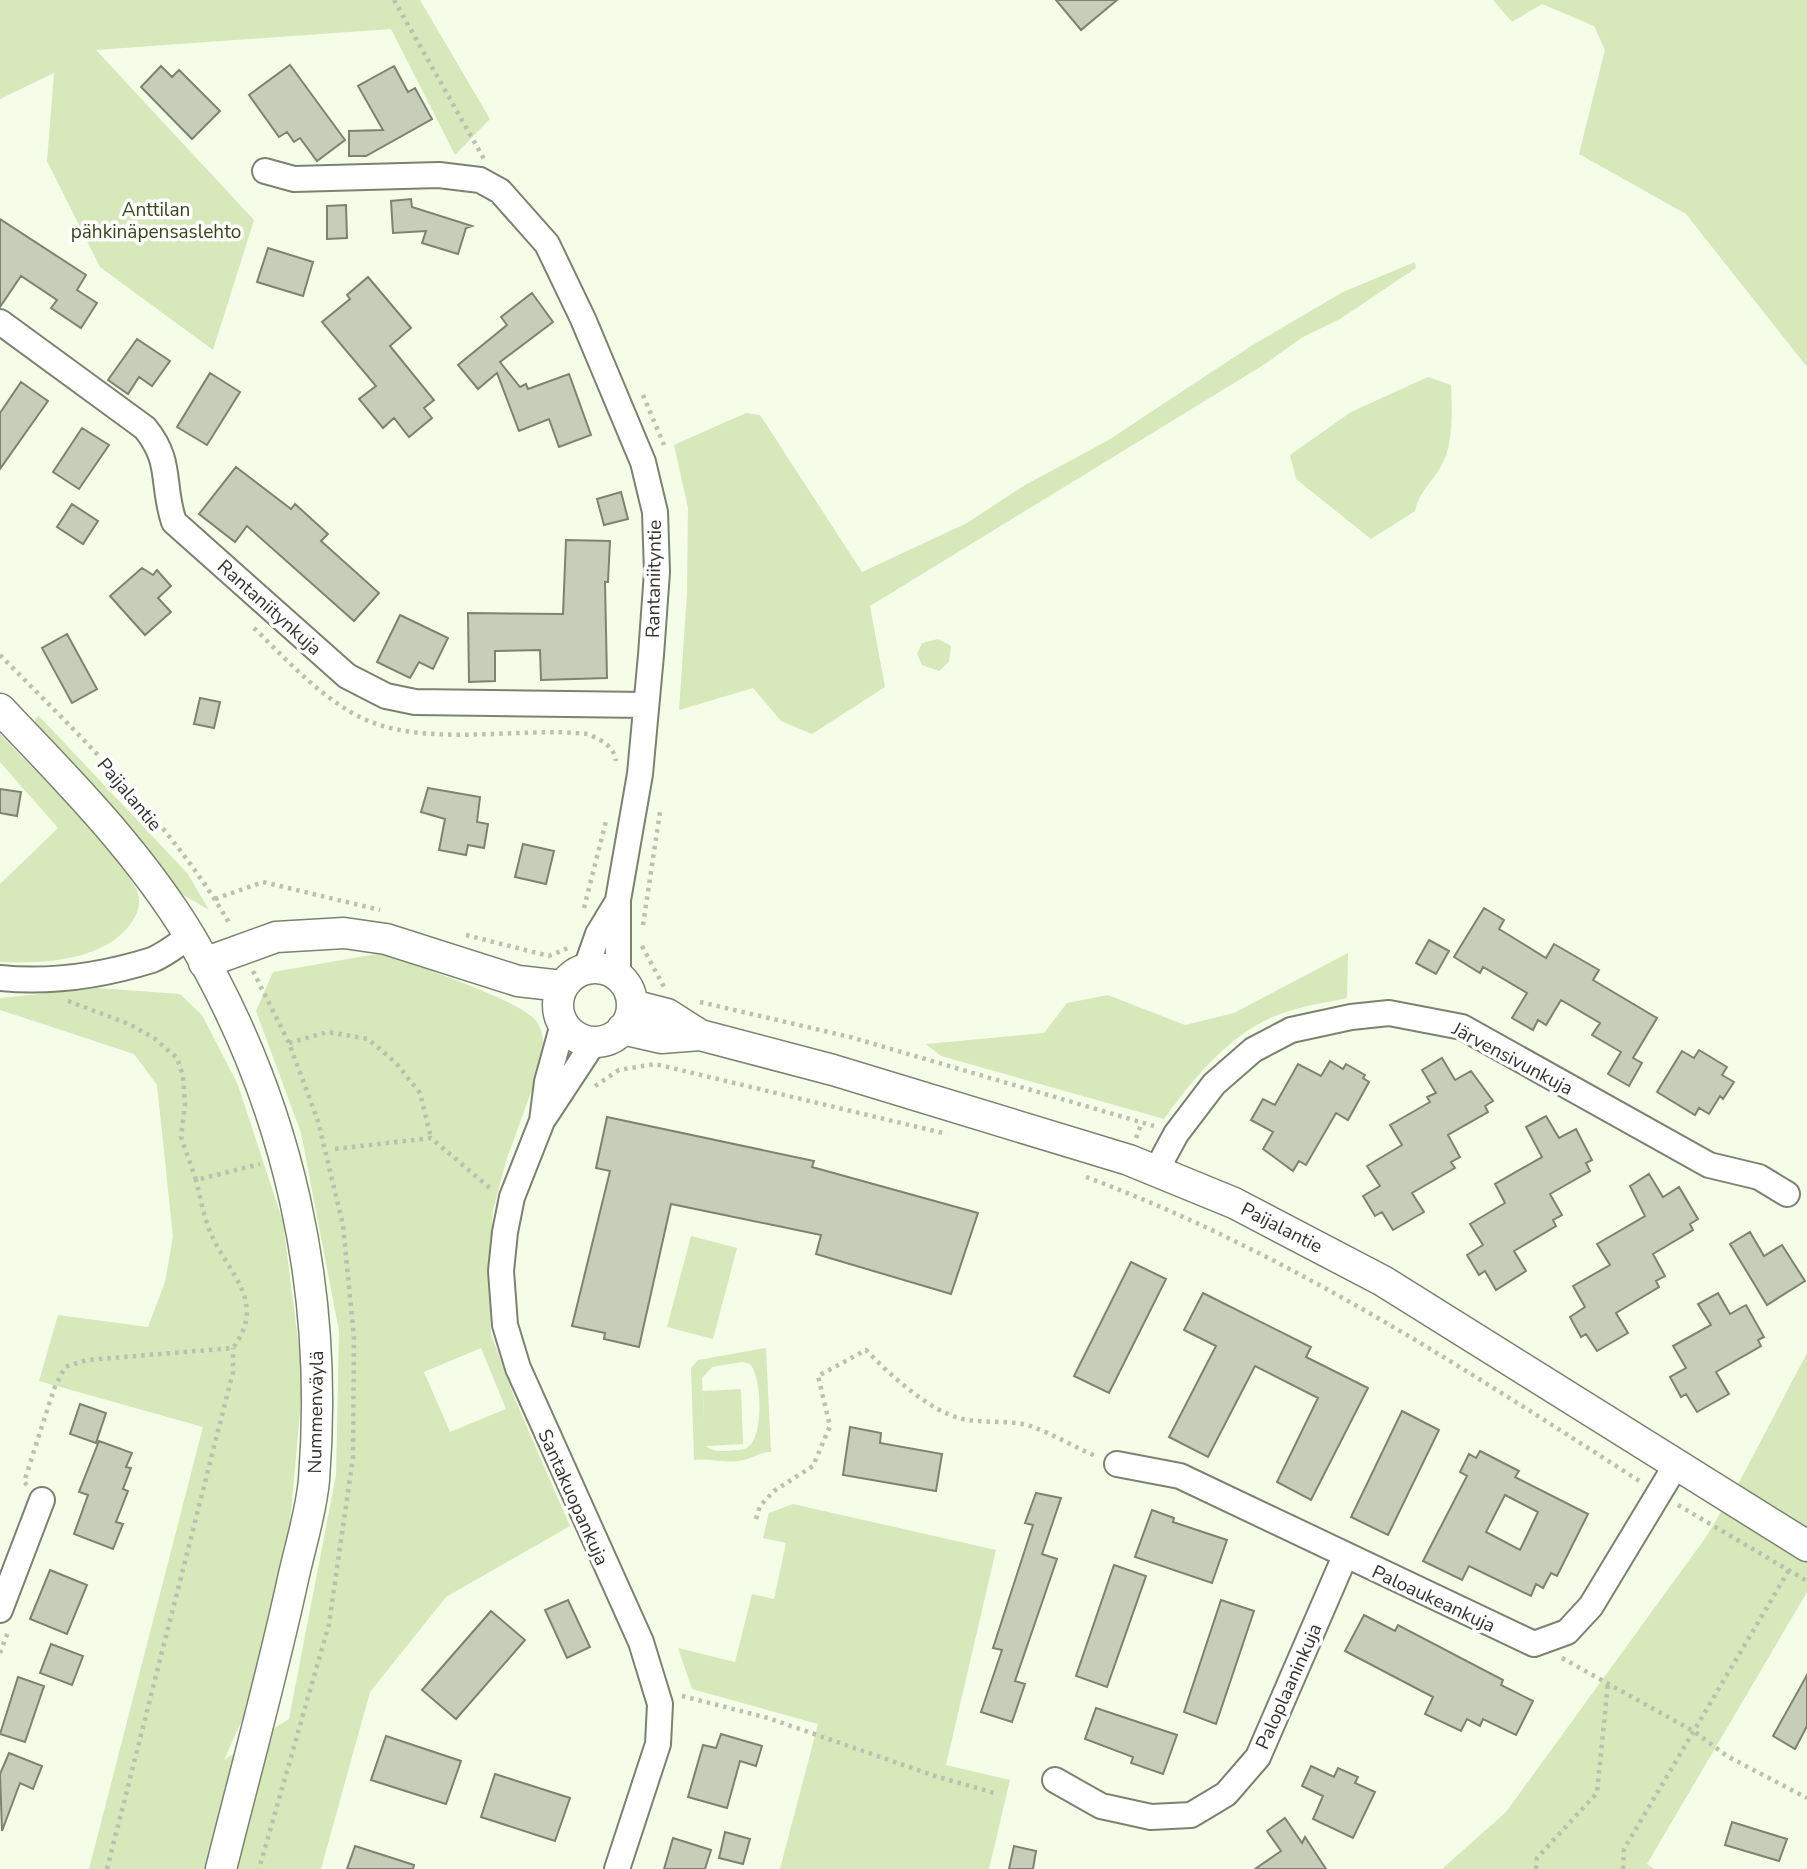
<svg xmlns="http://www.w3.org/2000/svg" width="1807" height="1869" viewBox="0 0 1807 1869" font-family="'Nunito Sans',sans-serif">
  <rect width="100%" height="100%" fill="#f5fde8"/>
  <path fill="#d7e8bb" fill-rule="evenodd" d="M 0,0 L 420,0 L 490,119 L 455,155 L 391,29 L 96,50 L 254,220 L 213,350 L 100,267 L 47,161 L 54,73 L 0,99 Z
    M 1493,0 L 1807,0 L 1807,367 L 1686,214 L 1579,154 L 1605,50 L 1594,26 L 1542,4 L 1512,22 Z
    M 1415,262 L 1416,268 L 1340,319 L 1301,338 L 1265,364 L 870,606 L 885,687 L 812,734 L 781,721 L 753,688 L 679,710 L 687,593 L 688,508 L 674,445 L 746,413 L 760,415 L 862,572 L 967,523 L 1025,485 L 1107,441 L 1251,346 L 1343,292 Z
    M 1428,377 L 1451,385 C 1452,410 1454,446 1440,468 C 1431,483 1418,494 1415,511 L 1371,539 L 1296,479 L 1290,455 L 1351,412 Z
    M 938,639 L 951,646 L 949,662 L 939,671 L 922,665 L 917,654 L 922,643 Z
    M 39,716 L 188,874 L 209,910 L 180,893 L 138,838 L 35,724 L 35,719 Z
    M 0,734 C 39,776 113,842 137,891 C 141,900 139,908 135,917 C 111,961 44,964 0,962 L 0,884 L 58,828 L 0,762 Z
    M 382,953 C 412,965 522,1000 537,1022 C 544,1033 544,1047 543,1059 L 506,1161 L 493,1210 L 489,1264 L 491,1334 L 516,1402 L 570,1526 L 446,1597 L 370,1692 L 321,1869 L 89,1869 L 203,1427 L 39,1381 L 58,1315 L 148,1327 L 165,1282 L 173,1237 L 157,1085 L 134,1054 L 0,1010 L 0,998 L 98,988 L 180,994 L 202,1015 L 238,1085 L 283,1222 L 303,1379 L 290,1523 L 252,1698 L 224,1760 L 289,1719 L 336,1475 L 339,1331 L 301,1133 L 256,1011 L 273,972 ZM 481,1348 L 506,1409 L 450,1432 L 424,1372 Z
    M 1348,953 L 1347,998 C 1328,1002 1308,1005 1289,1011 C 1235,1027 1196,1075 1164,1119 L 941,1056 L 926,1044 L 1044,1033 L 1067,1003 L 1108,995 L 1185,1025 L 1234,1013 Z
    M 691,1236 L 737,1248 L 713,1339 L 667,1327 Z
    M 766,1348 L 771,1452 C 758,1452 751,1460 739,1461 C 724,1463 706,1458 694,1460 L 691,1368 L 698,1360 ZM 742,1362 L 750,1364 C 762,1377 764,1436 748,1447 C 743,1451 733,1450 726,1451 C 718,1451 713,1451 706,1446 L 743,1444 L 741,1389 L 703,1391 L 704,1423 L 702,1378 L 712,1367 Z
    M 1807,1353 L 1807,1592 L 1647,1864 L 1654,1869 L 1442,1869 L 1506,1812 L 1706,1537 L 1743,1475 Z
    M 793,1504 L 996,1550 L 946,1765 L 1010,1780 L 989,1869 L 780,1869 L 818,1724 L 692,1689 L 678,1648 L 735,1662 L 752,1594 L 774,1599 L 786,1543 L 763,1538 L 769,1513 Z"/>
  <path fill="#c6ceba" stroke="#7c8371" stroke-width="2" fill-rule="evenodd" d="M 1056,0 L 1117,0 L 1081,30 Z
    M 290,65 L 345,140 L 317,161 L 300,138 L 294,142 L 287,132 L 279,137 L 249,95 Z
    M 161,66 L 172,77 L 179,70 L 220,111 L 192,139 L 141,87 Z
    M 394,66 L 408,92 L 415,88 L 432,119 L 366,156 L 349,156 L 349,131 L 383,130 L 358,86 Z
    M 411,199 L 412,207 L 472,226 L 466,228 L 458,254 L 422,243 L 426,231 L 393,233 L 391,201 Z
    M 346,205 L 347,238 L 327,239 L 327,206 Z
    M 0,219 L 86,275 L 77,290 L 97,303 L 81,328 L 51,308 L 57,300 L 21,276 L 0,307 Z
    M 268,248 L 313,262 L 303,296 L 257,282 Z
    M 368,277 L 411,328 L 390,346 L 434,400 L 424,408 L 432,418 L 409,437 L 394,418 L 383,428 L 359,399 L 376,386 L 322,322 L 350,299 L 347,295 Z
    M 532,293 L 553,322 L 500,362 L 520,387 L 526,384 L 528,389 L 569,374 L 591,435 L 559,447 L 549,419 L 519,431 L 497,373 L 478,389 L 458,365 L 507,325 L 501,317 Z
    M 137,339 L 170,361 L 152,386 L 139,377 L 128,394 L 108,380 Z
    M 210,373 L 240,392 L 207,445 L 177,427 Z
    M 21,382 L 48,401 L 0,469 L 0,413 Z
    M 82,428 L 109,445 L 79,489 L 53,472 Z
    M 236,467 L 291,509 L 295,504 L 328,534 L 321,541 L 379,593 L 354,621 L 247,526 L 235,542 L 199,514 Z
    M 621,492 L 628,519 L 604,525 L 597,499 Z
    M 72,504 L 98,521 L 83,544 L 57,527 Z
    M 566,540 L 610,541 L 608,582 L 605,582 L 607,678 L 541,680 L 540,650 L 495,651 L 495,681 L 469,682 L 468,613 L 563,614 Z
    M 142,568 L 153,575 L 157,570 L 171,586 L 158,598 L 171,612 L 145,635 L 110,596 Z
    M 400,615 L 448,638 L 433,669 L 419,662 L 410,678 L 377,662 Z
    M 67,634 L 97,689 L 72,703 L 42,648 Z
    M 200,698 L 220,702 L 214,728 L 194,724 Z
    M 428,788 L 480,797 L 477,822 L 488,824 L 484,848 L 468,845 L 466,855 L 439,850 L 445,819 L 421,812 Z
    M 0,789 L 21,792 L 17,816 L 0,813 Z
    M 523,844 L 554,851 L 546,884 L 515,877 Z
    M 1484,908 L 1504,920 L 1499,929 L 1546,958 L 1554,944 L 1599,970 L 1593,980 L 1657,1018 L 1633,1058 L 1642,1063 L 1629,1086 L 1608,1074 L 1621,1052 L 1592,1035 L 1600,1023 L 1561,1000 L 1546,1025 L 1538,1020 L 1533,1030 L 1512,1018 L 1527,993 L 1483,967 L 1480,973 L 1454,957 Z
    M 1429,940 L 1449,951 L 1436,974 L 1416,963 Z
    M 1699,1050 L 1727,1067 L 1722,1075 L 1734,1082 L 1723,1099 L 1720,1096 L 1709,1114 L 1699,1108 L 1695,1115 L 1657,1092 L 1682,1051 L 1694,1058 Z
    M 1442,1058 L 1455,1080 L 1471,1071 L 1493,1101 L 1485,1106 L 1488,1112 L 1448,1135 L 1460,1157 L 1451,1162 L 1455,1168 L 1412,1193 L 1424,1212 L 1393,1230 L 1382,1212 L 1375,1216 L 1363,1196 L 1380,1186 L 1367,1166 L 1402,1145 L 1390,1125 L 1430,1102 L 1427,1097 L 1436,1093 L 1422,1070 Z
    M 1330,1061 L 1343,1069 L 1346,1064 L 1365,1075 L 1363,1078 L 1369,1082 L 1348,1120 L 1336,1113 L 1306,1165 L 1299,1161 L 1293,1171 L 1263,1149 L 1273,1132 L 1251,1120 L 1263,1099 L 1275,1105 L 1298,1064 L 1321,1076 Z
    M 1546,1116 L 1559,1138 L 1576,1129 L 1592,1160 L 1586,1163 L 1590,1171 L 1550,1194 L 1562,1215 L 1553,1220 L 1556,1226 L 1514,1251 L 1526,1271 L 1496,1290 L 1485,1271 L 1479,1275 L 1467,1255 L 1483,1245 L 1470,1224 L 1505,1203 L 1495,1184 L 1542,1157 L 1526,1127 Z
    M 607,1117 L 814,1161 L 812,1167 L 978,1213 L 951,1294 L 816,1254 L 821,1235 L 671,1204 L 639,1347 L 604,1339 L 605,1333 L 572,1326 L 610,1171 L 596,1168 Z
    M 1649,1174 L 1663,1197 L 1679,1187 L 1698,1219 L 1690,1224 L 1693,1230 L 1653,1254 L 1665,1276 L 1656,1281 L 1659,1287 L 1616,1313 L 1628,1333 L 1597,1351 L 1586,1334 L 1581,1337 L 1570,1317 L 1585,1307 L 1573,1286 L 1610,1265 L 1597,1244 L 1645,1216 L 1630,1186 Z
    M 1750,1232 L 1764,1256 L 1782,1245 L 1805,1281 L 1767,1305 L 1730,1244 Z
    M 1131,1262 L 1166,1279 L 1109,1393 L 1074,1376 Z
    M 1203,1293 L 1311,1347 L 1306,1357 L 1368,1388 L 1311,1500 L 1277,1482 L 1318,1398 L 1255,1366 L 1208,1457 L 1169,1437 L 1216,1346 L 1184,1330 Z
    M 1718,1293 L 1730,1314 L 1746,1305 L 1764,1337 L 1758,1340 L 1761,1346 L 1716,1372 L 1729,1394 L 1697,1412 L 1686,1394 L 1681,1397 L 1670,1377 L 1686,1368 L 1673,1346 L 1711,1325 L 1698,1304 Z
    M 80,1404 L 106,1413 L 96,1443 L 70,1434 Z
    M 1402,1411 L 1439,1430 L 1388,1535 L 1351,1517 Z
    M 850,1427 L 881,1433 L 880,1443 L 942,1454 L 936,1491 L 843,1475 Z
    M 99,1441 L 132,1453 L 126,1467 L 131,1468 L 123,1489 L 128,1491 L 116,1522 L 123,1524 L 113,1549 L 74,1534 L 88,1495 L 79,1492 Z
    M 1480,1451 L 1519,1471 L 1515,1477 L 1588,1514 L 1557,1576 L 1551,1573 L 1543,1588 L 1536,1584 L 1531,1596 L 1469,1566 L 1462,1580 L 1423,1561 L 1467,1476 L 1460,1472 L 1469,1454 L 1476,1458 ZM 1505,1495 L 1538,1512 L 1520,1550 L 1486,1532 Z
    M 1036,1493 L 1061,1498 L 1042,1554 L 1057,1559 L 1015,1681 L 1025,1684 L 1012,1722 L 981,1712 L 1002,1650 L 993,1648 L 1033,1525 L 1025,1523 Z
    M 1152,1510 L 1174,1518 L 1173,1522 L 1227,1540 L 1212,1583 L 1135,1557 Z
    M 1114,1565 L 1146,1576 L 1107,1687 L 1076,1676 Z
    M 50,1570 L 87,1585 L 67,1634 L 30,1619 Z
    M 568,1600 L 590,1647 L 567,1658 L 545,1610 Z
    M 1221,1600 L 1254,1611 L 1216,1724 L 1184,1712 Z
    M 491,1611 L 525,1640 L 456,1719 L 422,1690 Z
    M 1364,1615 L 1395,1631 L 1398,1625 L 1503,1680 L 1501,1685 L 1533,1701 L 1516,1735 L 1483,1719 L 1480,1726 L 1467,1719 L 1461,1731 L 1425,1714 L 1433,1697 L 1345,1651 Z
    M 51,1644 L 83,1656 L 72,1685 L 40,1673 Z
    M 1807,1675 L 1807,1726 L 1795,1749 L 1773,1736 Z
    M 18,1677 L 44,1686 L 25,1742 L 0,1734 Z
    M 1096,1708 L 1177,1735 L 1163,1774 L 1131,1763 L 1133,1757 L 1085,1739 Z
    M 721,1734 L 762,1746 L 756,1766 L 740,1761 L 727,1808 L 688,1797 L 703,1745 L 716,1748 Z
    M 386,1736 L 461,1761 L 446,1804 L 371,1780 Z
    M 9,1753 L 42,1766 L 33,1789 L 20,1783 L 2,1831 L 0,1774 Z
    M 1311,1766 L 1334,1777 L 1338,1768 L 1358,1777 L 1355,1783 L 1375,1792 L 1353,1838 L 1313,1819 L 1323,1796 L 1302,1786 Z
    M 495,1774 L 570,1798 L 555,1841 L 481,1817 Z
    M 1285,1818 L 1302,1843 L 1305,1837 L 1326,1869 L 1255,1869 L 1281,1851 L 1267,1831 Z
    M 1732,1822 L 1787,1839 L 1779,1861 L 1725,1845 Z
    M 725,1832 L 750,1839 L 743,1864 L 719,1858 Z
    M 673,1838 L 711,1850 L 705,1869 L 664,1869 Z
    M 355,1846 L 414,1865 L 413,1869 L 347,1869 Z
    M 1014,1846 L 1036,1851 L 1033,1869 L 1009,1869 Z"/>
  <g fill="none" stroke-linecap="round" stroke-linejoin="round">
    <defs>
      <path id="minor" d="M 265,171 L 294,179 L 439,175 L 480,180 L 500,191 L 547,244 L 583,319 L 643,462 L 655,512 L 657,572 L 651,655 L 640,774 L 618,900 L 618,976
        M 0,322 L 145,428 C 173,462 161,484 174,522 L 347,676 L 386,696 L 415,702 L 646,705
        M 586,968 L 598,934 L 618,901
        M 0,978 C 50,983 104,975 152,960 C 165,955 178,944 190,936
        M 563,1024 L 547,1082 L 542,1121 L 512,1197 L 505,1232 L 501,1271 L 505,1325 L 518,1368 L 641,1642 L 660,1704 L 658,1744 L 617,1869
        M 544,1118 L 594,1042
        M 1156,1171 L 1176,1134 L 1214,1084 L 1253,1050 L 1291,1030 L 1351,1017 L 1389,1013 L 1462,1027 L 1709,1165 L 1759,1177 L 1787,1194
        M 1117,1464 L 1180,1476 L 1534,1644 L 1567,1632 L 1591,1606 L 1676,1465
        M 0,1610 L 42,1500
        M 1055,1780 L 1101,1806 L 1151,1817 L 1191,1815 L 1226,1794 L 1258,1757 L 1345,1556"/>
      <path id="tertiary" d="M 0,709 C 68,780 140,853 191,938 C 289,1104 329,1288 314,1480 C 311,1513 300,1547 293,1579 C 272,1676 245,1773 221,1869
        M 204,963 L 276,937 L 344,933 L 386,939 L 518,981 L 562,986
        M558 1005a37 37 0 1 1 74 0a37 37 0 1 1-74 0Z
        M 632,1005 L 667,1014 L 700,1035 L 833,1070 L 1129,1160 L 1234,1203 L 1383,1281 L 1807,1546
        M 622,1029 L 661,1038 L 700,1035"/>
    </defs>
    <use href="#minor" stroke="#7b826f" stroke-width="28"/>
    <use href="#tertiary" stroke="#7b826f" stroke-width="33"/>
    <path stroke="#bac1b0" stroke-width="4.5" stroke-dasharray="3.5 5" stroke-linecap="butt" d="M 394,0 L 484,159
      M 643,395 L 664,445
      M 254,628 C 286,659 316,693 356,715 C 421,750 516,726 588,734 C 601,740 614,746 616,761
      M 0,655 C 82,738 172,824 231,926
      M 215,899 L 263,882 L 380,910
      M 584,908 L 606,821
      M 643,925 L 660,812
      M 466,935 L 549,956 L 568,948
      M 642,946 L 664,987
      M 253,971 L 289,1043 L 318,1121 L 343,1225 L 354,1338 L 353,1457 L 329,1624 L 259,1869
      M 68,1001 L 129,1024 L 154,1038 L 177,1058 L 183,1076 L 185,1105 L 181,1137 L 196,1180 L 260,1164
      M 700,1002 L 850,1037 L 1154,1126
      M 289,1043 L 328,1032 L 368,1039 L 396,1063 L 420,1093 L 431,1138
      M 595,1086 L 619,1070 L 655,1064 L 947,1134
      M 1136,1138 L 1142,1122
      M 335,1149 L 431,1138 L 491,1189
      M 1086,1177 C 1286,1251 1463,1368 1641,1482
      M 27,1485 L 24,1482 L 54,1389 L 65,1367 L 87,1360 L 233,1348 C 269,1299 225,1272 209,1229 C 203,1213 200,1196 196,1180
      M 1678,1505 L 1807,1581
      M 756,1519 L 760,1506 L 774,1491 L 813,1466 L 830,1426 L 818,1376 L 866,1350 C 889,1374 930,1412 963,1419 C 985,1424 1012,1419 1033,1427 C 1055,1435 1076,1448 1098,1457
      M 0,1653 L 8,1632
      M 1562,1658 L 1695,1732 L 1727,1756 L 1807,1798
      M 682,1696 L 768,1718 L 938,1777 L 998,1794
      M 107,1869 L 233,1372 L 233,1348
      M 1536,1869 L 1537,1858 L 1597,1793 L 1608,1683
      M 1623,1869 L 1624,1849 L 1789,1570"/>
    <use href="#minor" stroke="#fff" stroke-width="24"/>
    <use href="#tertiary" stroke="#fff" stroke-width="30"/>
  </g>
  <g text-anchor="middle" stroke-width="7" stroke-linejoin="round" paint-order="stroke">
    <g font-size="19" fill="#374617" stroke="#fff">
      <text x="156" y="216">Anttilan<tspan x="156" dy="22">pähkinäpensaslehto</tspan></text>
    </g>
    <g font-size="19" fill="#32362e" stroke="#fff">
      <text transform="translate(653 579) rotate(-89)" y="7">Rantaniityntie</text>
      <text transform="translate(270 607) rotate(42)" y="7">Rantaniitynkuja</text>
      <text transform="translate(130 794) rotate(50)" y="7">Paijalantie</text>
      <text transform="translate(1513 1058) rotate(28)" y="7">Järvensivunkuja</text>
      <text transform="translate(1282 1227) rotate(27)" y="7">Paijalantie</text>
      <text transform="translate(315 1412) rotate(-89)" y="7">Nummenväylä</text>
      <text transform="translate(574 1497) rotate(66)" y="7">Santakuopankuja</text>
      <text transform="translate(1434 1598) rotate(25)" y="7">Paloaukeankuja</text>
      <text transform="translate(1288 1686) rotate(-66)" y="7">Paloplaaninkuja</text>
    </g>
  </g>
</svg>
